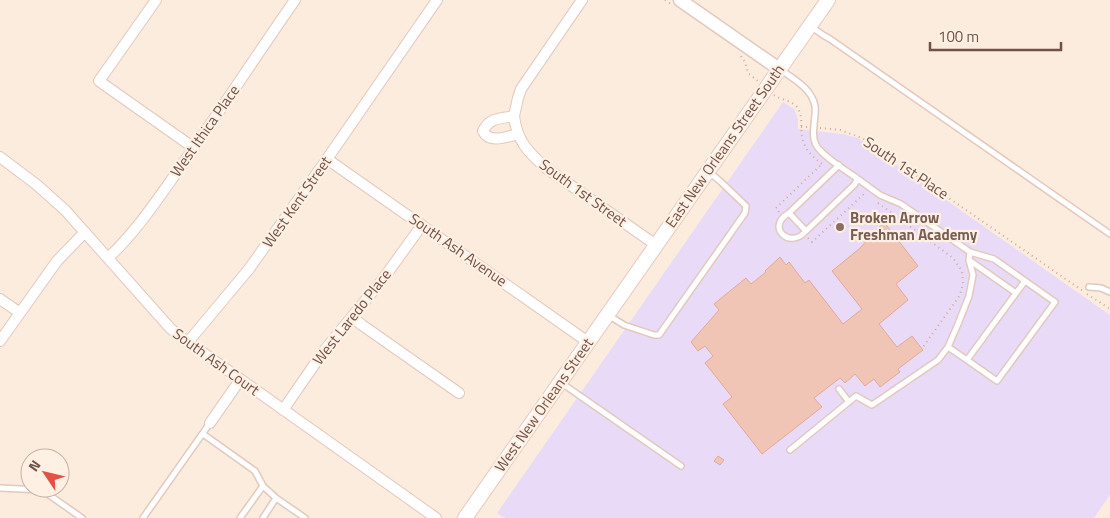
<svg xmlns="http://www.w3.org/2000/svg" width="1110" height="518" viewBox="0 0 1110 518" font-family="'Titillium Web',sans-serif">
  <rect width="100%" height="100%" fill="#fcecde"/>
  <path fill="#e9dbf7" d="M 783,102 L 794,109 L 798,119 L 798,129 L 842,134 L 858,138 L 1110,315 L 1110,495 L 1094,518 L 505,518 L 497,513 Z"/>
  <path fill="#f1c5b6" stroke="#e3a997" d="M 884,222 L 918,266 L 896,284 L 908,300 L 879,324 L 897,347 L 912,336 L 923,350 L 898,369 L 900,372 L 880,387 L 874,379 L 865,386 L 855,374 L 845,383 L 840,378 L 814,398 L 822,407 L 762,454 L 723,404 L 732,397 L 705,363 L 713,356 L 705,346 L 698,351 L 691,342 L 719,310 L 714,304 L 746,278 L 751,284 L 766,272 L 765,271 L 780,257 L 786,265 L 789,262 L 805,283 L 809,280 L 843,324 L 862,309 L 832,271 L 859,249 Z
    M 718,456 L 724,460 L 720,465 L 714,461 Z"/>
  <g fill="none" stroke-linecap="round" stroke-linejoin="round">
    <defs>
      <path id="service" d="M 810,26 L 823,35 L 830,39 L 1110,234
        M 781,70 C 794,79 812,89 815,106 C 816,113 814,119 814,126 C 813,132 813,139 816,145 C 824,158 846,170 858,179 L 854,185 L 806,231 L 789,213 L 839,165
        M 858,179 L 880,195 L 901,204 L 970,252 L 994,259 L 1055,302 L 997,381 L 967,360 L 1025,281
        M 789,213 C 765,227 790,250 806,231
        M 969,260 L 1016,293
        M 1089,287 L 1101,288 L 1110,292
        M 608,315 L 624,325 L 654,335 L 659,335 L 745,213 L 746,206 L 721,182 L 708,171
        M 948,347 L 967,360
        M 560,382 L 681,466
        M 839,389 L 849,402
        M 203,434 L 255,471 L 263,486 L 276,498 L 305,518
        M 790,450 L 856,396 L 872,405 L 938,360 L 948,347 L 958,324 L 969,296 L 973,275 L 969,260 L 970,252
        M 0,488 L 42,490 L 82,518
        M 143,518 L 210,423
        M 240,518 L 263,486
        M 263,518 L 276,498"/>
      <path id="minor" d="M 156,0 L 99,81 L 194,148
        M 514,116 C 517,141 528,152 546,168 L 656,245
        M 518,134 C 506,137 489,144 483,131 C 490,117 500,119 514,116 L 518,98 L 521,89 L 582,0
        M 0,157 L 37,185 L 65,210 L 170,328 L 178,335 L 436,518
        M 327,159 L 588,342
        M 108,258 C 136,232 157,200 179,169 C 219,113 256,56 295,0
        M 0,299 L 20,313
        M 352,317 L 362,325 L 459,393
        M 0,341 L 57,261 L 85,232
        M 188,342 L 249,269 L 327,159 L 437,0
        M 283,410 L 323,352 L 383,279 L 422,225
        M 210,423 L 240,380"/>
      <path id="tertiary" d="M 680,0 L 779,69"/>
      <path id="secondary" d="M 465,518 L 828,0"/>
    </defs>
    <use href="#service" stroke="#e1c9be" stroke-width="8"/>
    <use href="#minor" stroke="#e1c9be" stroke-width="12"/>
    <use href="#tertiary" stroke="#e1c9be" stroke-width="15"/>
    <use href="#secondary" stroke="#e6c9bb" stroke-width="16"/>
    <path stroke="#d5a89a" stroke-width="2" stroke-dasharray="1 4" stroke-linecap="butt" d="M 665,0 L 671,4
      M 741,56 L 745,62 L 748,73 L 759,82
      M 774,95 C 780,99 788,100 795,105 C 806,115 798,132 804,143 C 807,153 815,158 822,164
      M 801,127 L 808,127
      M 820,128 L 840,130 L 862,138 L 1083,291
      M 878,203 L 953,258 L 962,271 L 963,284 L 960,295 L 923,347
      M 779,212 L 776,208 L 823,163
      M 808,238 L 812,242 L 865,193
      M 1087,294 L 1110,309"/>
    <use href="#service" stroke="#fff" stroke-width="5"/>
    <use href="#minor" stroke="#fff" stroke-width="10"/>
    <use href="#tertiary" stroke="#fff" stroke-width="12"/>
    <use href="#secondary" stroke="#fff" stroke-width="14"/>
  </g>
  <circle fill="#8d6e63" stroke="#fff0e4" stroke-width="2" cx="840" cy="227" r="5"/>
  <g text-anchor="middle" stroke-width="4.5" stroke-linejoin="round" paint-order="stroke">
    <g font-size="15" fill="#715047" stroke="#fff0e4">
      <text transform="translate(205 131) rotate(-55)" y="5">West Ithica Place</text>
      <text transform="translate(725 146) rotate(-55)" y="5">East New Orleans Street South</text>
      <text transform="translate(906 168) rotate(34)" y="5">South 1st Place</text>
      <text transform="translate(583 193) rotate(36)" y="5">South 1st Street</text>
      <text transform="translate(297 202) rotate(-55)" y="5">West Kent Street</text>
      <text transform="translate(458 250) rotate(35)" y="5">South Ash Avenue</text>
      <text transform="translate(352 317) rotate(-52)" y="5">West Laredo Place</text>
      <text transform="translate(216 362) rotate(36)" y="5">South Ash Court</text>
      <text transform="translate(544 405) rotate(-55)" y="5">West New Orleans Street</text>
    </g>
    <g font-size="15" font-weight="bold" fill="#785e54" stroke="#fff0e4" text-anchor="start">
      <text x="850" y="223">Broken Arrow<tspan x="850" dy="17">Freshman Academy</tspan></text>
    </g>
  </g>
  <g transform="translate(45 473) rotate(305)"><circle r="24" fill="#fff0e4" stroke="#c6b0a5"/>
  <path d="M0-4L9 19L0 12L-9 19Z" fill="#e64f43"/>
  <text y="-8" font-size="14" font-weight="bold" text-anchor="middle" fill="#715047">N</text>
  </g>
  <path d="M930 42v8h131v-8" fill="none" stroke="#715047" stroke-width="2.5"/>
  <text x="938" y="42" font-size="15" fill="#715047" stroke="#fff0e4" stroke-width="4" paint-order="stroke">100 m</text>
</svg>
